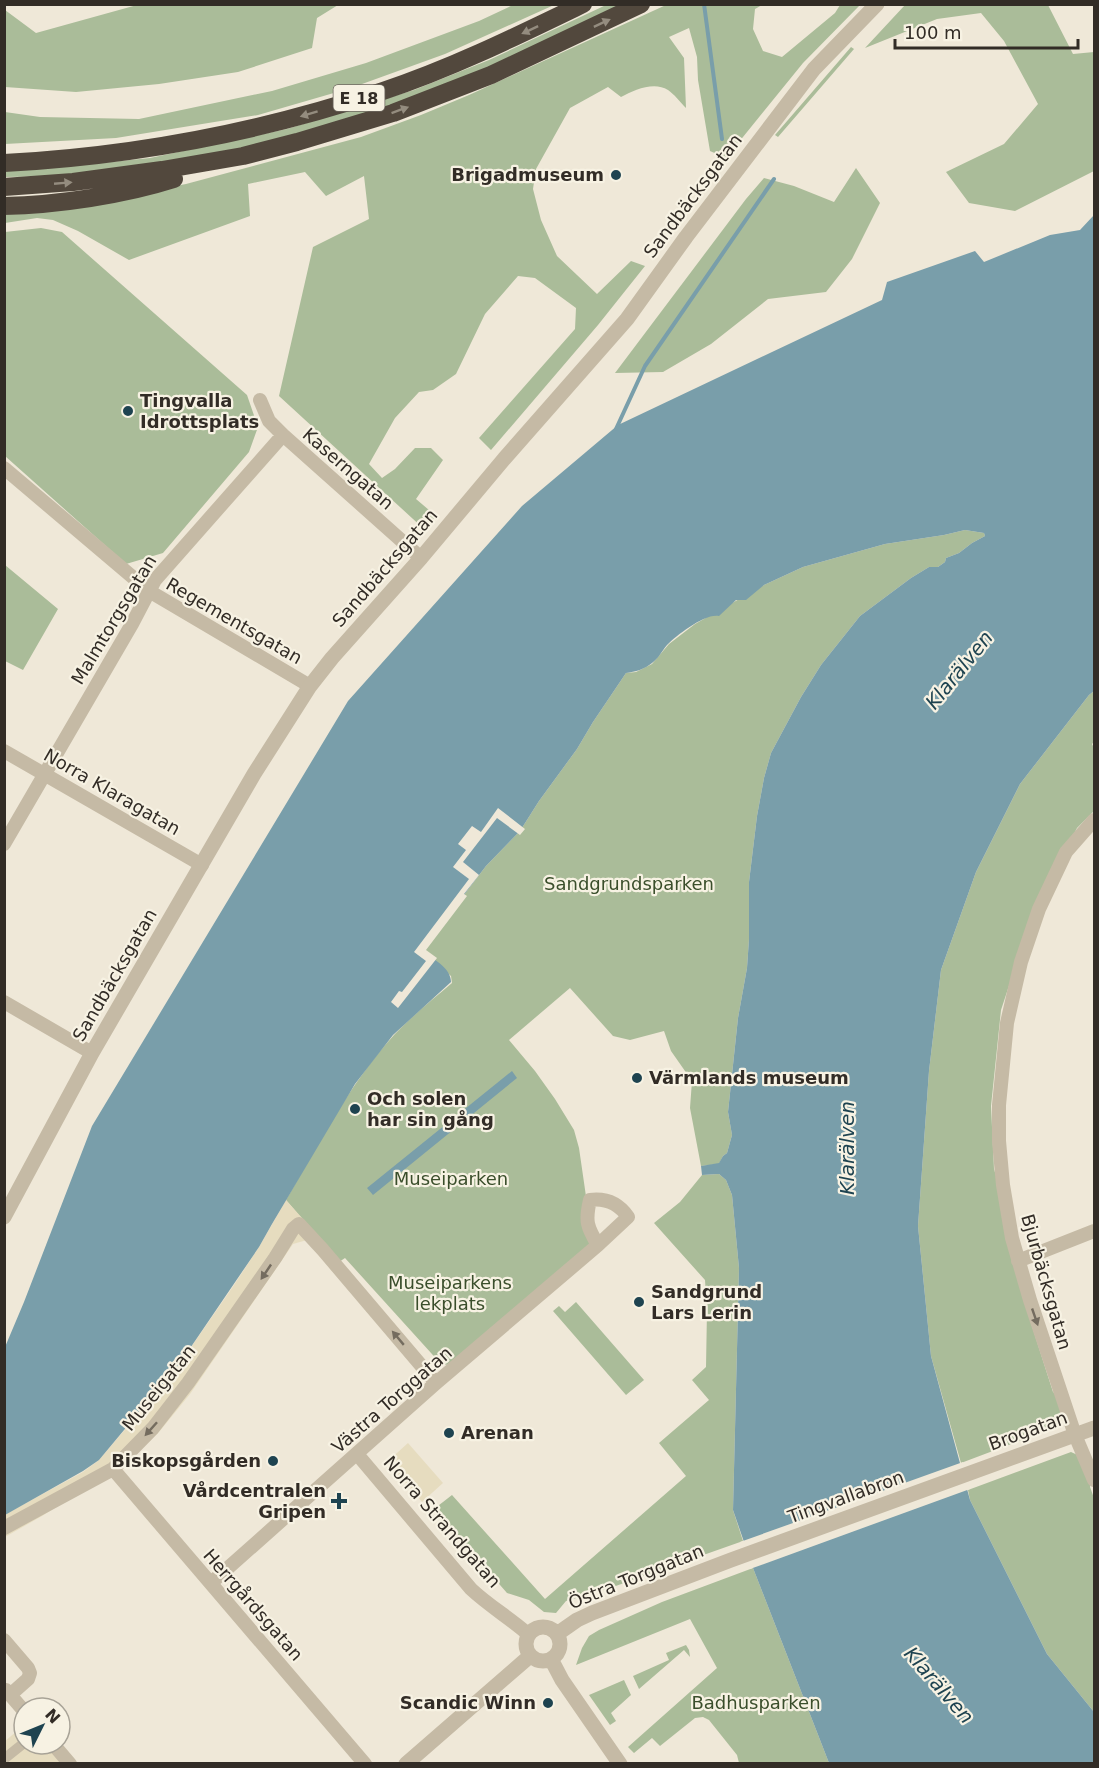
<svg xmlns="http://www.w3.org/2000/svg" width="1099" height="1768" viewBox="0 0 1099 1768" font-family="'DejaVu Sans',sans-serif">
  <rect width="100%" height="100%" fill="#efe8d8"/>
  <path fill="#aabc99" d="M 137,5 L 137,4 L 338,5 L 317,18 L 312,48 L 238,72 L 159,84 L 76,92 L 5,87 L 5,10 L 36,33 Z
    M 513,5 L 554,5 L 445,54 L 351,88 L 258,115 L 116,138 L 5,144 L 5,112 L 40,117 L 139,119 L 272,91 L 366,63 L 479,21 Z
    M 606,5 L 623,5 L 471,77 L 404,101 L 289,138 L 150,167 L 67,176 L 5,177 L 4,169 L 61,167 L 150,158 L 287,129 L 414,90 L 489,60 Z
    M 666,5 L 762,5 L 755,9 L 753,29 L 763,51 L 782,57 L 835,13 L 840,5 L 860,5 L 803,63 L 726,158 L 710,151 L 698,80 L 697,57 L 689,28 L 669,37 L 684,58 L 686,108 C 680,102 674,94 668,90 C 654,81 634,90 621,97 L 608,87 L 570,108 L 536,169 L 533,189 L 541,220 L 557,256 L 597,294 L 631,261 L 645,266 L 598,325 L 491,450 L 479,438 L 575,329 L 576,308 L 535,278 L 518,276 L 485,314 L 456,374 L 433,390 L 419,392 L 395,418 L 369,464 L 382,478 L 395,469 L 415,448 L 431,448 L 443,460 L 416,499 L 436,516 L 425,530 L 279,396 L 313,247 L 369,219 L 364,176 L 326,196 L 305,172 L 248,184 L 250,216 L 129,260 L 78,231 L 53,220 L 37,218 L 5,223 L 4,215 L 92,202 L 186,184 L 361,137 L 421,115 L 469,95 Z
    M 905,5 L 1048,5 L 1073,54 L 1094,52 L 1094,171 L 1015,211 L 969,203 L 946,172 L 1004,144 L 1038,104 L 1004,41 L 981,13 L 937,19 L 865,48 Z
    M 851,47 L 854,49 L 778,137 L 775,135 Z
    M 856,168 L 880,203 L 852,259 L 826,292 L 768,299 L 711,344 L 663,372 L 615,373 L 746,199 L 764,178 L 794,186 L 834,202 Z
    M 41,228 L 62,232 L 247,395 L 258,427 L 249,452 L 163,553 L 126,564 L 5,456 L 5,232 Z
    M 965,530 L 984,533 L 985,536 L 972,543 L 959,553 L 946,558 L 945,562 L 938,567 L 929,567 L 911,578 L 860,616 L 821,665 L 801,697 L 771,753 L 764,778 L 757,816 L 749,882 L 749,939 L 747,968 L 738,1018 L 728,1112 L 732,1135 L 727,1153 L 723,1156 L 719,1164 L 701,1166 L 690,1108 L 692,1081 L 671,1051 L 664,1031 L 630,1040 L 613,1036 L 570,988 L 509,1040 L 535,1071 L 555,1099 L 574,1130 L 579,1148 L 590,1224 L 599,1239 L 449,1365 L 441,1364 L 345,1258 L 339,1262 L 286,1200 C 319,1144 350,1083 394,1035 C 412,1016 432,1000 452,983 L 451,976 L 422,950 L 486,866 L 520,831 L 539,801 L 577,749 L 593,722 L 626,673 L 636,672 L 652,664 L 669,644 L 695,624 L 764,585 L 803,567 L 885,544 L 944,535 Z
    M 5,565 L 58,609 L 23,670 L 5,661 Z
    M 1094,691 L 1094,742 L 1092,744 L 1094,748 L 1094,811 L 1077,828 L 1030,922 L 1001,1010 L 991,1106 L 994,1169 L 1036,1313 L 1030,1320 L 1053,1392 L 1057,1395 L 1064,1416 L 1054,1428 L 961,1463 L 931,1356 L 918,1226 L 929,1071 L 941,970 L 976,872 L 1020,784 L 1089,695 Z
    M 719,1174 L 726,1180 L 732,1195 L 739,1268 L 733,1510 L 743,1541 L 610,1588 L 566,1601 L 556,1613 L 544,1612 L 529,1600 L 507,1593 L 434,1509 L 452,1495 L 545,1599 L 686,1476 L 659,1443 L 709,1400 L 692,1380 L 706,1367 L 707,1310 L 705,1280 L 654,1223 L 680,1202 L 702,1175 Z
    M 576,1302 L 644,1380 L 626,1395 L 553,1311 L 559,1306 L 565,1312 Z
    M 1071,1452 L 1082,1457 L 1092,1480 L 1090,1487 L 1094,1498 L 1094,1712 L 1047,1654 L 970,1500 L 968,1490 Z
    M 753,1568 L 829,1763 L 739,1763 L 737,1755 L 709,1720 L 703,1717 L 695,1718 L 660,1746 L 652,1738 L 634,1753 L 628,1747 L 717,1668 L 690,1619 L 576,1665 L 582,1648 L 589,1636 L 599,1630 L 662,1602 Z
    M 686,1645 L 689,1650 L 690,1657 L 684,1650 L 639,1689 L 633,1676 L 669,1660 L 666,1653 Z
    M 624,1680 L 631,1695 L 611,1713 L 616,1721 L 610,1725 L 589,1695 Z"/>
  <path fill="#e6dcbf" d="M 286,1200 L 327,1246 L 307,1240 L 293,1244 L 190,1394 L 159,1432 L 129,1461 L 42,1516 L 5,1537 L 4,1515 L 83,1472 L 99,1460 L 152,1398 L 180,1363 L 232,1288 L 259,1247 Z
    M 408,1443 L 443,1483 L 422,1502 L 387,1462 Z
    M 24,1725 L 24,1744 L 44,1744 L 61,1763 L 5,1763 L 4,1742 Z"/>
  <path fill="#799eaa" d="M 1094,215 L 1094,691 L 1089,695 L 1020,784 L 976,872 L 941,970 L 929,1071 L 918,1226 L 931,1356 L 970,1500 L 1047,1654 L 1094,1712 L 1094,1763 L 829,1763 L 753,1568 L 733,1510 L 739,1268 L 732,1195 L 726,1180 L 719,1174 L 702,1175 L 701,1166 L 719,1163 L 723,1156 L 727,1153 L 732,1135 L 728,1112 L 738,1018 L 747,968 L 749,939 L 749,882 L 757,816 L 764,778 L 771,753 L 801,697 L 821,665 L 860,616 L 911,578 L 929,567 L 938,567 L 945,562 L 946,558 L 959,553 L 972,543 L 985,536 L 984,533 L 965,530 L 944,535 L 885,544 L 803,567 L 764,585 L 746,600 L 736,600 L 719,616 C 705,613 677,635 667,645 C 662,651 658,659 652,663 C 645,669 635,672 626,673 L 593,722 L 577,749 L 539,801 L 520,831 L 486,866 L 422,950 C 432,959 451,967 451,982 L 393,1035 L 355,1084 L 272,1224 L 259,1247 L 180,1363 L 99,1460 L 83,1471 L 5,1515 L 5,1347 L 24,1302 L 92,1126 L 348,701 L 522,506 L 618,425 L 882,300 L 887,282 L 975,251 L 984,262 L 1050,235 L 1080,230 Z
    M 512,1071 L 517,1078 L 373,1195 L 367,1188 Z"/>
  <path fill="#efe8d8" d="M 498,808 L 525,829 L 520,835 L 497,818 L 463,862 L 479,875 L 464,894 L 467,896 L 426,950 L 437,958 L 398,1008 L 391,1002 L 399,991 L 402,992 L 426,961 L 414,952 L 469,879 L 453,867 L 466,850 L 458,844 L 472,826 L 481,832 Z
    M 963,1462 L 970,1489 L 750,1569 L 740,1542 Z"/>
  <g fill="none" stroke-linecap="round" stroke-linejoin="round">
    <path stroke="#799eaa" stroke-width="4" d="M 704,4 L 722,139
      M 616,429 L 645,366 L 774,179"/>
    <path stroke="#c5baa5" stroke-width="10" d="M 4,1759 L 24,1743"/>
    <path stroke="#c5baa5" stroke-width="14" d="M 260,400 L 269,421 L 283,435 L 421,558
      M 4,468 L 149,591 L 310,686
      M 4,751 L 202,865
      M 1094,820 L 1066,852 L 1039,909 L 1021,962 L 1007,1023 L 999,1105 L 999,1141 L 1003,1185 L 1012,1238 L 1030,1300 L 1075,1435 L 1094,1480
      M 4,844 L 132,624 L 155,580 L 283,435
      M 4,1002 L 92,1053
      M 1018,1261 L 1094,1231
      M 357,1454 L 471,1589 C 489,1606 510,1618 528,1634
      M 113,1469 L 365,1764
      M 4,1528 L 113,1469 L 153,1428 L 188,1383 L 275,1258 L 293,1229 L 299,1224 L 323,1250 L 436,1383
      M 211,1583 L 436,1383 L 598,1245 L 628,1217 C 619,1204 606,1198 590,1200 C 585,1221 587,1227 598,1245
      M 4,1640 L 28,1668 L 30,1673 L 28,1679 L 10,1695
      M 6,1690 L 24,1711
      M 53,1744 L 70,1764"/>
    <path stroke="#c5baa5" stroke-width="15" d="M 4,1217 L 92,1053 L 254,774 L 310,686 L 332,658 L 421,558 L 504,459 L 627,319 L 686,237 L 814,69 L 877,4
      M526 1644a17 17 0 1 1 34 0a17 17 0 1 1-34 0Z
      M 557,1634 L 577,1620 L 592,1613 L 731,1560 L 1094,1428
      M 551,1659 L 562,1680 L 620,1764
      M 406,1764 L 530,1656"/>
    <path stroke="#52483d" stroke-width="18" d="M 4,163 C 133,156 261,132 383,91 C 452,68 517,36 583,4
      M 4,187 L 73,182 L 162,170 L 243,156 L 297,142 L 393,113 L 491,75 L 641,4
      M 4,206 C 57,205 124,195 174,179"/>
  </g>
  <defs><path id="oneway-solid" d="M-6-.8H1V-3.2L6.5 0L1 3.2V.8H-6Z" transform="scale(1.5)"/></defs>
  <g fill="#948c7f">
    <use href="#oneway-solid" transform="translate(602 23) rotate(-25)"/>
    <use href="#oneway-solid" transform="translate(530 30) rotate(155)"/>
    <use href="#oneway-solid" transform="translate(400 110) rotate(-20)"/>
    <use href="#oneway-solid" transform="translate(309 114) rotate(163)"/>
    <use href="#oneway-solid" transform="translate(63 183) rotate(-5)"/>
  </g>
  <g fill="#746c5f">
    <use href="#oneway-solid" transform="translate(266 1272) rotate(124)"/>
    <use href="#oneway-solid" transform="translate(1035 1317) rotate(71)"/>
    <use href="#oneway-solid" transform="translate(398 1338) rotate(-130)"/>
    <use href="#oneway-solid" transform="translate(151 1429) rotate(132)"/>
  </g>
  <g fill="#1e4350" stroke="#f7f2e3" stroke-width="2">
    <circle cx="616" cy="175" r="6"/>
    <circle cx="128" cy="411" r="6"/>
    <circle cx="637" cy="1078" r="6"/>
    <circle cx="355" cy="1109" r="6"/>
    <circle cx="639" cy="1302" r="6"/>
    <circle cx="449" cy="1433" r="6"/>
    <circle cx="273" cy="1461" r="6"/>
    <path d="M336 1492h6v6h6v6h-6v6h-6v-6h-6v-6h6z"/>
    <circle cx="548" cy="1703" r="6"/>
  </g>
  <g text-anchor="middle" stroke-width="4.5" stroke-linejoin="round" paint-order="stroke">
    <rect fill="#f7f2e3" stroke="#6d675f" stroke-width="1.5" x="333.5" y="85" width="51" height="26" rx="4.5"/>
    <g font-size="16" font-weight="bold" fill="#322c26">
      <text x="359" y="104">E 18</text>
    </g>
    <g font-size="18" font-weight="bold" fill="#322c26" stroke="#f7f2e3" text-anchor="start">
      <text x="604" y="181" text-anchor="end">Brigadmuseum</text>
      <text x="140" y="407">Tingvalla<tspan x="140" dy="21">Idrottsplats</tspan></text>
      <text x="649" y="1084">Värmlands museum</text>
      <text x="367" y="1105">Och solen<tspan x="367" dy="21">har sin gång</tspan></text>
      <text x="651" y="1298">Sandgrund<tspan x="651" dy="21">Lars Lerin</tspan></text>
      <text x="461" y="1439">Arenan</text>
      <text x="261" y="1467" text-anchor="end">Biskopsgården</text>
      <text x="326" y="1497" text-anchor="end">Vårdcentralen<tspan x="326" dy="21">Gripen</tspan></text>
      <text x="536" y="1709" text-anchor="end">Scandic Winn</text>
    </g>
    <g font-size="18" fill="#322c26" stroke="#f7f2e3">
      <text transform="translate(693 196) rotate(-53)" y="6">Sandbäcksgatan</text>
      <text transform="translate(348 469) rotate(41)" y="6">Kaserngatan</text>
      <text transform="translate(385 568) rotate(-49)" y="6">Sandbäcksgatan</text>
      <text transform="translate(114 620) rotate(-59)" y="6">Malmtorgsgatan</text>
      <text transform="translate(234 621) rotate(30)" y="6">Regementsgatan</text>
      <text transform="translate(112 792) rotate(30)" y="6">Norra Klaragatan</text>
      <text transform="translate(115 975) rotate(-60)" y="6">Sandbäcksgatan</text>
      <text transform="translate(1046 1282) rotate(74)" y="6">Bjurbäcksgatan</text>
      <text transform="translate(159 1388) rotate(-51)" y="6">Museigatan</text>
      <text transform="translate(392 1400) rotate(-41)" y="6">Västra Torggatan</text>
      <text transform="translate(1028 1431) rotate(-20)" y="6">Brogatan</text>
      <text transform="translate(846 1497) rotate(-20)" y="6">Tingvallabron</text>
      <text transform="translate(442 1522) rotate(49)" y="6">Norra Strandgatan</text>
      <text transform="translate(636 1577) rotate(-22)" y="6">Östra Torggatan</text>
      <text transform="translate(253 1605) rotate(49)" y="6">Herrgårdsgatan</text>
    </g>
    <g font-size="18" fill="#3a4e2b" stroke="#f7f2e3">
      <text x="629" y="890">Sandgrundsparken</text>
      <text x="451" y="1185">Museiparken</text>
      <text x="450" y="1289">Museiparkens<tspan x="450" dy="21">lekplats</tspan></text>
      <text x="756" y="1709">Badhusparken</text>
    </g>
    <g font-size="20" font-style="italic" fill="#1e4350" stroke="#f7f2e3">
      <text transform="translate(959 670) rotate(-51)" y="7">Klarälven</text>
      <text transform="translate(847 1148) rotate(-90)" y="7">Klarälven</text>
      <text transform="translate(939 1685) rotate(49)" y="7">Klarälven</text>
    </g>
  </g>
  <rect width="1099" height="1768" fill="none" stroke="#322c26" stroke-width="12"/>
  <g transform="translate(42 1726) rotate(47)"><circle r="28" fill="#f7f2e3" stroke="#a8a397" stroke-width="1.5"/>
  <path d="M0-4.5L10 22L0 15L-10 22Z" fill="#1e4350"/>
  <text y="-9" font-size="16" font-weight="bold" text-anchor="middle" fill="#322c26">N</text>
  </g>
  <path d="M895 39v9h183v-9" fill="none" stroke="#322c26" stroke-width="3"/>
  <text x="904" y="39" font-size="18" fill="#322c26" stroke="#f7f2e3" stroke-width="4.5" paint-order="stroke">100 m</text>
</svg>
